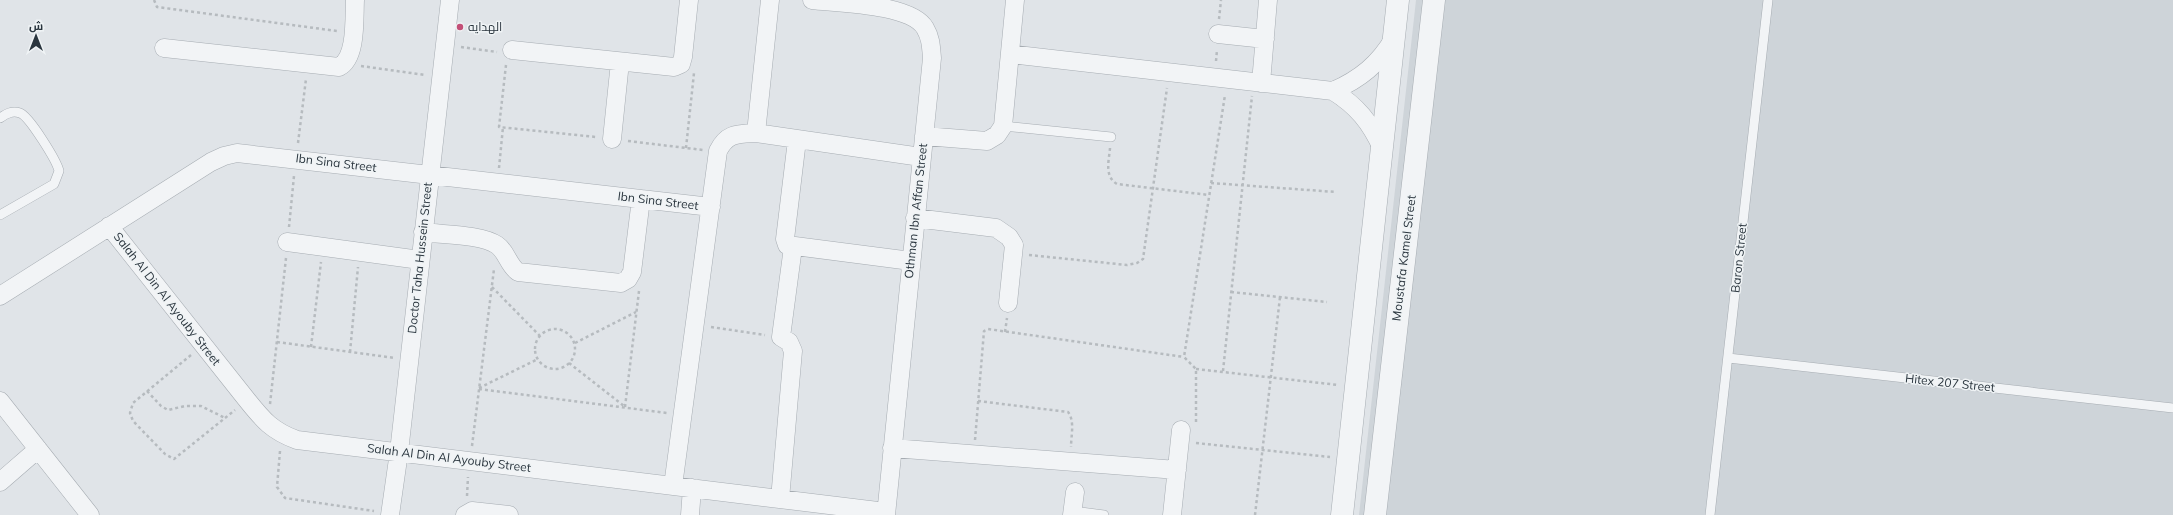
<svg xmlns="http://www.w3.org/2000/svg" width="2173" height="515" viewBox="0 0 2173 515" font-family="Mulish,Cairo,sans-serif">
  <rect width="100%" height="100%" fill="#e0e4e8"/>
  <path fill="#ced4d9" d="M 1416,0 L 2173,0 L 2173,515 L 1359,515 Z"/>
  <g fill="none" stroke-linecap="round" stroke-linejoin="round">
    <defs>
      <path id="service" d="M 0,118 C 6,114 12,110 20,113 C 29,116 57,161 59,171 L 54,184 L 0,215
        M 1003,126 L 1111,137
        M 1728,358 L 2173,408
        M 1073,511 L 1104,515
        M 1710,515 L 1768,0"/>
      <path id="minor" d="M 812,0 C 839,3 911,4 925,28 C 931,38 931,47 932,58 L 886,515
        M 1218,34 L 1265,39
        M 164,48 L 339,67 C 357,58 354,18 355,0
        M 512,50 L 674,67 L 681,64 L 683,57 L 689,0
        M 1010,54 L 1333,91 C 1357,106 1370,122 1382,148
        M 1261,83 L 1268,0
        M 1333,91 C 1360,79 1379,64 1394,38
        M 756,133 L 770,0
        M 924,136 L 987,141 L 997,135 L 1003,126 L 1015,0
        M 612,139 L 620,62
        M 797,140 L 785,239 L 787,245 L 911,261
        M 915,218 L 996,228 L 1009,237 L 1014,245 L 1008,303
        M 109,226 L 247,400 C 263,420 272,431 297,440 L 886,512
        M 423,232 C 443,235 481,234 497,245 C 507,252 508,265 518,272 L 621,283 L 628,279 L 632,272 L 641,199
        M 287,242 L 420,260
        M 0,296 L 211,162 L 224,156 L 237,153 L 711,207
        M 0,401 L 90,515
        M 892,448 L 1177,470
        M 0,482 L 38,449
        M 673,486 L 718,151 C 727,133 737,134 756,133 L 921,157
        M 780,499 L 793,351 L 789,342 L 781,337 L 793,247
        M 390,515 L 399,452 L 450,0
        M 465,515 L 472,511 L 509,515
        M 690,515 L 692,488
        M 1072,515 L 1075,492
        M 1172,515 L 1181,430"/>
      <path id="tertiary" d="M 1342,515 L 1398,0
        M 1375,515 L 1434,0"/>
    </defs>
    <use href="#service" stroke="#a6acb2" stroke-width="10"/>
    <use href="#minor" stroke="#a6acb2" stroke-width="19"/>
    <use href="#tertiary" stroke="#a6acb2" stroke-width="23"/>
    <path stroke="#b6bbbf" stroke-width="2.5" stroke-dasharray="3 3" stroke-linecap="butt" d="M 154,0 L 157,7 L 337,31
      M 1219,19 L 1221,0
      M 461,47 L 497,52
      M 1216,61 L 1217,50
      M 506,65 L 499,127 L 596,137
      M 361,66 L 425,75
      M 628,141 L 703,150
      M 298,143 L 306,79
      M 686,148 L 694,73
      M 1110,148 C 1109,161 1104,176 1117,184 L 1209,195
      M 499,168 L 503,127
      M 1211,183 L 1336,192
      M 289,227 L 294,176
      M 1029,255 L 1127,265 L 1137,263 L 1143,259 L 1167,88
      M 492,287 L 540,336
      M 1231,292 L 1327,302
      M 711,327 L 765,335
      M535 349a20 20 0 1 1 40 0a20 20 0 1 1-40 0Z
      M 1005,332 L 1007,318
      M 277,342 L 395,358
      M 575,343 L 636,312
      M 311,347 L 321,262
      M 350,352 L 358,267
      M 191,355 L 133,403 L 130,413 L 133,421 L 165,454 L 174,459 L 235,410
      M 569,363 L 624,406
      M 1196,369 L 1338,385
      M 1223,371 L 1252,96
      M 479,388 L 538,359
      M 479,389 L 667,413
      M 147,391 L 161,406 L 168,410 L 185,406 L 201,406 L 225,418
      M 978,401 L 1068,412 C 1075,421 1071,436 1071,447
      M 270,404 L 286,258
      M 625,407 L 639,291
      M 1196,422 L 1196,369 L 1184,357 L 1225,95
      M 975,440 L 984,331 L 988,329 L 1184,357
      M 1196,443 L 1330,457
      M 472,446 L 494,269
      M 280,451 L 277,487 L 285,498 L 374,511
      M 467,496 L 468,477
      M 1255,515 L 1280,297"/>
    <use href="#service" stroke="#f2f4f6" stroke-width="9"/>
    <use href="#minor" stroke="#f2f4f6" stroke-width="18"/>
    <use href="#tertiary" stroke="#f2f4f6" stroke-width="22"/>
  </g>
  <circle fill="#c34f77" stroke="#eff3f5" stroke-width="1.5" cx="460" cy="27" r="4"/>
  <g text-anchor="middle" stroke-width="3" stroke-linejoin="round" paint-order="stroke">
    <g font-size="12" fill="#2a353e" stroke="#eff3f5" text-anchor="start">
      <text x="468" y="31">الهدايه</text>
    </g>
    <g font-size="12" fill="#2a353e" stroke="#eff3f5">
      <text transform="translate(336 163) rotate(7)" y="4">Ibn Sina Street</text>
      <text transform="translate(658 201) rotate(7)" y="4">Ibn Sina Street</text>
      <text transform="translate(916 211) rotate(-84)" y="4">Othman Ibn Affan Street</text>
      <text transform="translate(420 258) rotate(-84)" y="4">Doctor Taha Hussein Street</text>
      <text transform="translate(1404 258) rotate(-83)" y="4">Moustafa Kamel Street</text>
      <text transform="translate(1739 258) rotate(-84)" y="4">Baron Street</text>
      <text transform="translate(167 299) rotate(52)" y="4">Salah Al Din Al Ayouby Street</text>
      <text transform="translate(1950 383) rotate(6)" y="4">Hitex 207 Street</text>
      <text transform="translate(449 458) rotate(7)" y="4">Salah Al Din Al Ayouby Street</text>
    </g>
  </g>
  <g transform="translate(36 36)" stroke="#eff3f5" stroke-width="3" paint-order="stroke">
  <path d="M0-3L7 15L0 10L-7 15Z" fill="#2a353e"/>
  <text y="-6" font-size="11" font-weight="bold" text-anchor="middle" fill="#2a353e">ش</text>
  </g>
</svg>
